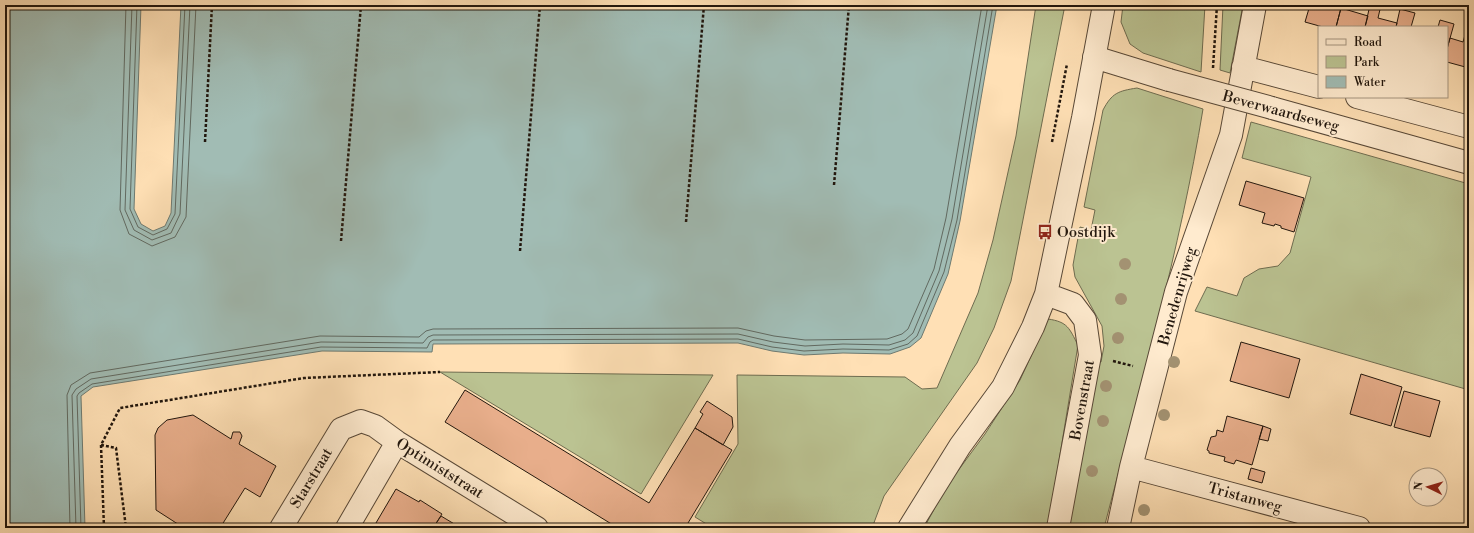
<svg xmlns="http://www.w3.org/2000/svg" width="1474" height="533" viewBox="0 0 1474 533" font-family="'Libre Bodoni',serif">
  <rect width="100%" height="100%" fill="#ffe0b5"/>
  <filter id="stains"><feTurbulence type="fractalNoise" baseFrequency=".005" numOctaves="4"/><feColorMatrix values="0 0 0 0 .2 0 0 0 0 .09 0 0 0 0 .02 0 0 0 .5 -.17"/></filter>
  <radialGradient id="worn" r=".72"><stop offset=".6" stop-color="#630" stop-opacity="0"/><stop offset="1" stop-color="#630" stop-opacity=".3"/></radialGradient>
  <path fill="#bbc392" stroke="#6e6c50" d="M 1036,5 L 1065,5 L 1011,281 L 994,328 L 977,363 L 884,496 L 872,528 L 713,528 L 695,517 L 738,444 L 737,375 L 905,377 L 922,389 L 937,388 L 978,293 L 993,240 L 1016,136 Z
    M 1123,5 L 1205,5 L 1201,72 L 1143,53 L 1130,44 L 1121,22 Z
    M 1223,5 L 1243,5 L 1230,73 L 1220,70 Z
    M 1137,88 L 1203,109 C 1180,250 1140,389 1104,528 L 1066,528 L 1096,363 L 1101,362 L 1104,346 L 1102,326 L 1075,277 L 1073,265 L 1080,227 L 1091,230 L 1095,210 L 1084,207 L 1103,110 C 1112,93 1118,91 1137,88 Z
    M 1251,122 L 1469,184 L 1469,390 L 1195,311 L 1207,287 L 1237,296 L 1244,278 L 1259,269 L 1278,266 L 1290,253 L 1311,177 L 1242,158 Z
    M 1048,319 C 1068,322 1069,328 1078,345 L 1048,528 L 924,528 L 946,487 L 985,434 L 1020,380 Z
    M 440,372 L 713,375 L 641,494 Z"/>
  <path fill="#a1bcb4" stroke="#6e7a71" d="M 5,5 L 141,5 L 134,209 L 141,224 L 153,231 L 165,226 L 171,213 L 181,5 L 997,5 L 960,221 L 948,274 L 921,338 L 910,347 L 890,354 L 843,353 L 804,355 L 772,351 L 738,343 L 433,344 L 432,352 L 322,351 L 93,387 L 81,396 L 85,528 L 5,528 Z"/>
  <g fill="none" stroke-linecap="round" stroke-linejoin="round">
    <path stroke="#616960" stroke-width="1" d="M 126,5 L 120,210 L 129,234 L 152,246 L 175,237 L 186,217 L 196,5
      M 132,5 L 125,210 L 134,230 L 152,240 L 171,233 L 180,214 L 190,5
      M 137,5 L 130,209 L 138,227 L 153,235 L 167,229 L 175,214 L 185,5
      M 70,528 L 67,395 L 71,385 L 90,373 L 320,336 L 419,337 L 426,331 L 433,329 L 738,328 L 774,336 L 805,340 L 887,339 L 902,334 L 908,329 L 934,269 L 946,218 L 982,5
      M 76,528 L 72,395 L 76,389 L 91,379 L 321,342 L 423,343 L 428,337 L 433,335 L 738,334 L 773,342 L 805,346 L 843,344 L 889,345 L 905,340 L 913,333 L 939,271 L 952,219 L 988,5
      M 81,528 L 77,396 L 79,393 L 92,384 L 321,347 L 427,348 L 430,342 L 433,340 L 738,339 L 772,347 L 804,351 L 843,349 L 889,350 L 908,344 L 917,336 L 944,272 L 957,220 L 993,5"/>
  </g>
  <path fill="#e8ae8b" stroke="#21160d" d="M 1310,5 L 1328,5 L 1341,8 L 1336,27 L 1323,27 L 1305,22 Z
    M 1370,5 L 1381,5 L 1378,18 L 1397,23 L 1396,27 L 1365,27 Z
    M 1341,8 L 1368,16 L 1365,27 L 1336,27 Z
    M 1400,9 L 1415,13 L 1411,27 L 1396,27 Z
    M 1440,20 L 1454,24 L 1447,49 L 1447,27 L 1438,27 Z
    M 1467,28 L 1469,28 L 1469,68 L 1447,62 L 1447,49 L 1450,38 L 1463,42 Z
    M 1246,181 L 1304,198 L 1294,232 L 1281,228 L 1281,226 L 1275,224 L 1274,226 L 1262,223 L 1265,213 L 1239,205 Z
    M 1241,342 L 1300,359 L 1289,398 L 1230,381 Z
    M 1361,374 L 1402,387 L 1391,426 L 1350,414 Z
    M 465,390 L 649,503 L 695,428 L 732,450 L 685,528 L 618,528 L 445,422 Z
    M 1404,391 L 1440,401 L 1430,437 L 1394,427 Z
    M 707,401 L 732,417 L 733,427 L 723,445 L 695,428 L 703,414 L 700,412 Z
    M 193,415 L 231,439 L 233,432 L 240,432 L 242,436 L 239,444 L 276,466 L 260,497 L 245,488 L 220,528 L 184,528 L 156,510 L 155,435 L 158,428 L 167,420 Z
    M 1227,416 L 1263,426 L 1252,465 L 1236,460 L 1234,464 L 1224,461 L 1225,457 L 1209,453 L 1209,451 L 1207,450 L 1211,437 L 1216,436 L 1217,430 L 1223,432 Z
    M 1263,426 L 1271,429 L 1268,441 L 1259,439 Z
    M 1251,468 L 1265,472 L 1262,483 L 1248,479 Z
    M 396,489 L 419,502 L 420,500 L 442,514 L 433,528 L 373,528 Z
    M 441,516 L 456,525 L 454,528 L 433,528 Z"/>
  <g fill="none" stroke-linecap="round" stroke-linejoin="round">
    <defs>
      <path id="minor" d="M 1094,57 L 1169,80
        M 1243,67 L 1319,87
        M 1357,97 L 1469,127
        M 1272,108 L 1469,163
        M 1046,294 L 1073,304 L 1085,320 L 1090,355 L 1058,528
        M 1131,467 L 1359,528
        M 281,528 L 341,429 L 361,421 L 375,426 L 397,442 L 537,528
        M 347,528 L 397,442
        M 909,528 L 960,446 L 1003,387 L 1033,327 L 1046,294 L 1083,118 L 1104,5
        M 1118,528 L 1131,467 L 1176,292 L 1231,135 L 1255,5"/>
    </defs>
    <use href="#minor" stroke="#584837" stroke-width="24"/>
    <path stroke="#21160d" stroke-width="2.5" stroke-dasharray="3 2" stroke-linecap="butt" d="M 1213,68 L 1217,5
      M 205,142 L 212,5
      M 1052,142 L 1067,64
      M 834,185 L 849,5
      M 686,222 L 704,5
      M 341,241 L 361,5
      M 520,251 L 540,5
      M 1113,361 L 1133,366
      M 101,445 L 116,448 L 126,528
      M 104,528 L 101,445 L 120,408 L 304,378 L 440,372"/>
    <use href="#minor" stroke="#ffebcf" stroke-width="22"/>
    <defs>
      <path id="minor-bridge" d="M 1169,80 L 1272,108"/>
    </defs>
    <use href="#minor-bridge" stroke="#584837" stroke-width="24" stroke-linecap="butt"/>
    <use href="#minor-bridge" stroke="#ffebcf" stroke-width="22"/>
  </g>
  <g fill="#a39272">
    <circle cx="1125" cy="264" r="6"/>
    <circle cx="1121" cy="299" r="6"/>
    <circle cx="1118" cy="338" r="6"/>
    <circle cx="1174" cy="362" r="6"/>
    <circle cx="1106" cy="386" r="6"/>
    <circle cx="1164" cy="415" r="6"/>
    <circle cx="1103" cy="421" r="6"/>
    <circle cx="1092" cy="471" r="6"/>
    <circle cx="1144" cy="510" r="6"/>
  </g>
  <defs>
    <symbol id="bus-bare" viewBox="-9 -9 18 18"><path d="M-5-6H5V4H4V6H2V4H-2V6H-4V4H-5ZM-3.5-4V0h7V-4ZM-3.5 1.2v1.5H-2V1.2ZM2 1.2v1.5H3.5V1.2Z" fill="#8f2418" stroke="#ffebcf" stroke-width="2.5" paint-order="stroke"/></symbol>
  </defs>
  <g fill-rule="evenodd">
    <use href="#bus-bare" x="1034" y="221" width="22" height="22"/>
  </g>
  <g text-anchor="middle" stroke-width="4" stroke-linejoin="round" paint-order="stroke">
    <g font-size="15" fill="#21160d" stroke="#ffebcf">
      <text transform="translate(1281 111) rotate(15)" y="5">Beverwaardseweg</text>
      <text transform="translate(1177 296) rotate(-74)" y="5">Benedenrijweg</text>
      <text transform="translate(1082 400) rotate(-80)" y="5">Bovenstraat</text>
      <text transform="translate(440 468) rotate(32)" y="5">Optimiststraat</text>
      <text transform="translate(311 478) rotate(-59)" y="5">Starstraat</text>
      <text transform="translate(1245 497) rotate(15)" y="5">Tristanweg</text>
    </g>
    <g font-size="15" fill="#21160d" stroke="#ffebcf" text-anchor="start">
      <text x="1057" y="237">Oostdijk</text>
    </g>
  </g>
  <rect width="1474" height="533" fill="none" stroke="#ffe0b5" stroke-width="20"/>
  <rect x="6" y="6" width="1462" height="521" fill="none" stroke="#21160d" stroke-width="2"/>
  <rect x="10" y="10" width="1454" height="513" fill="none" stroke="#21160d"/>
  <rect x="1318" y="26" width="130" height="72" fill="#ffebcf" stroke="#a69681"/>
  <rect x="1326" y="39" width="20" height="6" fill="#ffebcf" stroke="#a69681"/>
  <text x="1354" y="46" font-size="12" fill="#21160d">Road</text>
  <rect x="1326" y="56" width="20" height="12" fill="#bbc392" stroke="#a69681"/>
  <text x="1354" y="66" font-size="12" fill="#21160d">Park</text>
  <rect x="1326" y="76" width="20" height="12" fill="#a1bcb4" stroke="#a69681"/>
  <text x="1354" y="86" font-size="12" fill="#21160d">Water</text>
  <g transform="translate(1428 487) rotate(275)"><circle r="19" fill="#ffebcf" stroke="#a69681"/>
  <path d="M0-3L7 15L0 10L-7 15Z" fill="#8f2418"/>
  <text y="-6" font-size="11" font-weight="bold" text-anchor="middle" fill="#21160d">N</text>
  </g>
  <rect width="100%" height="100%" filter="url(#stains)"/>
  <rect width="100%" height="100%" fill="url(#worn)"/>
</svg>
